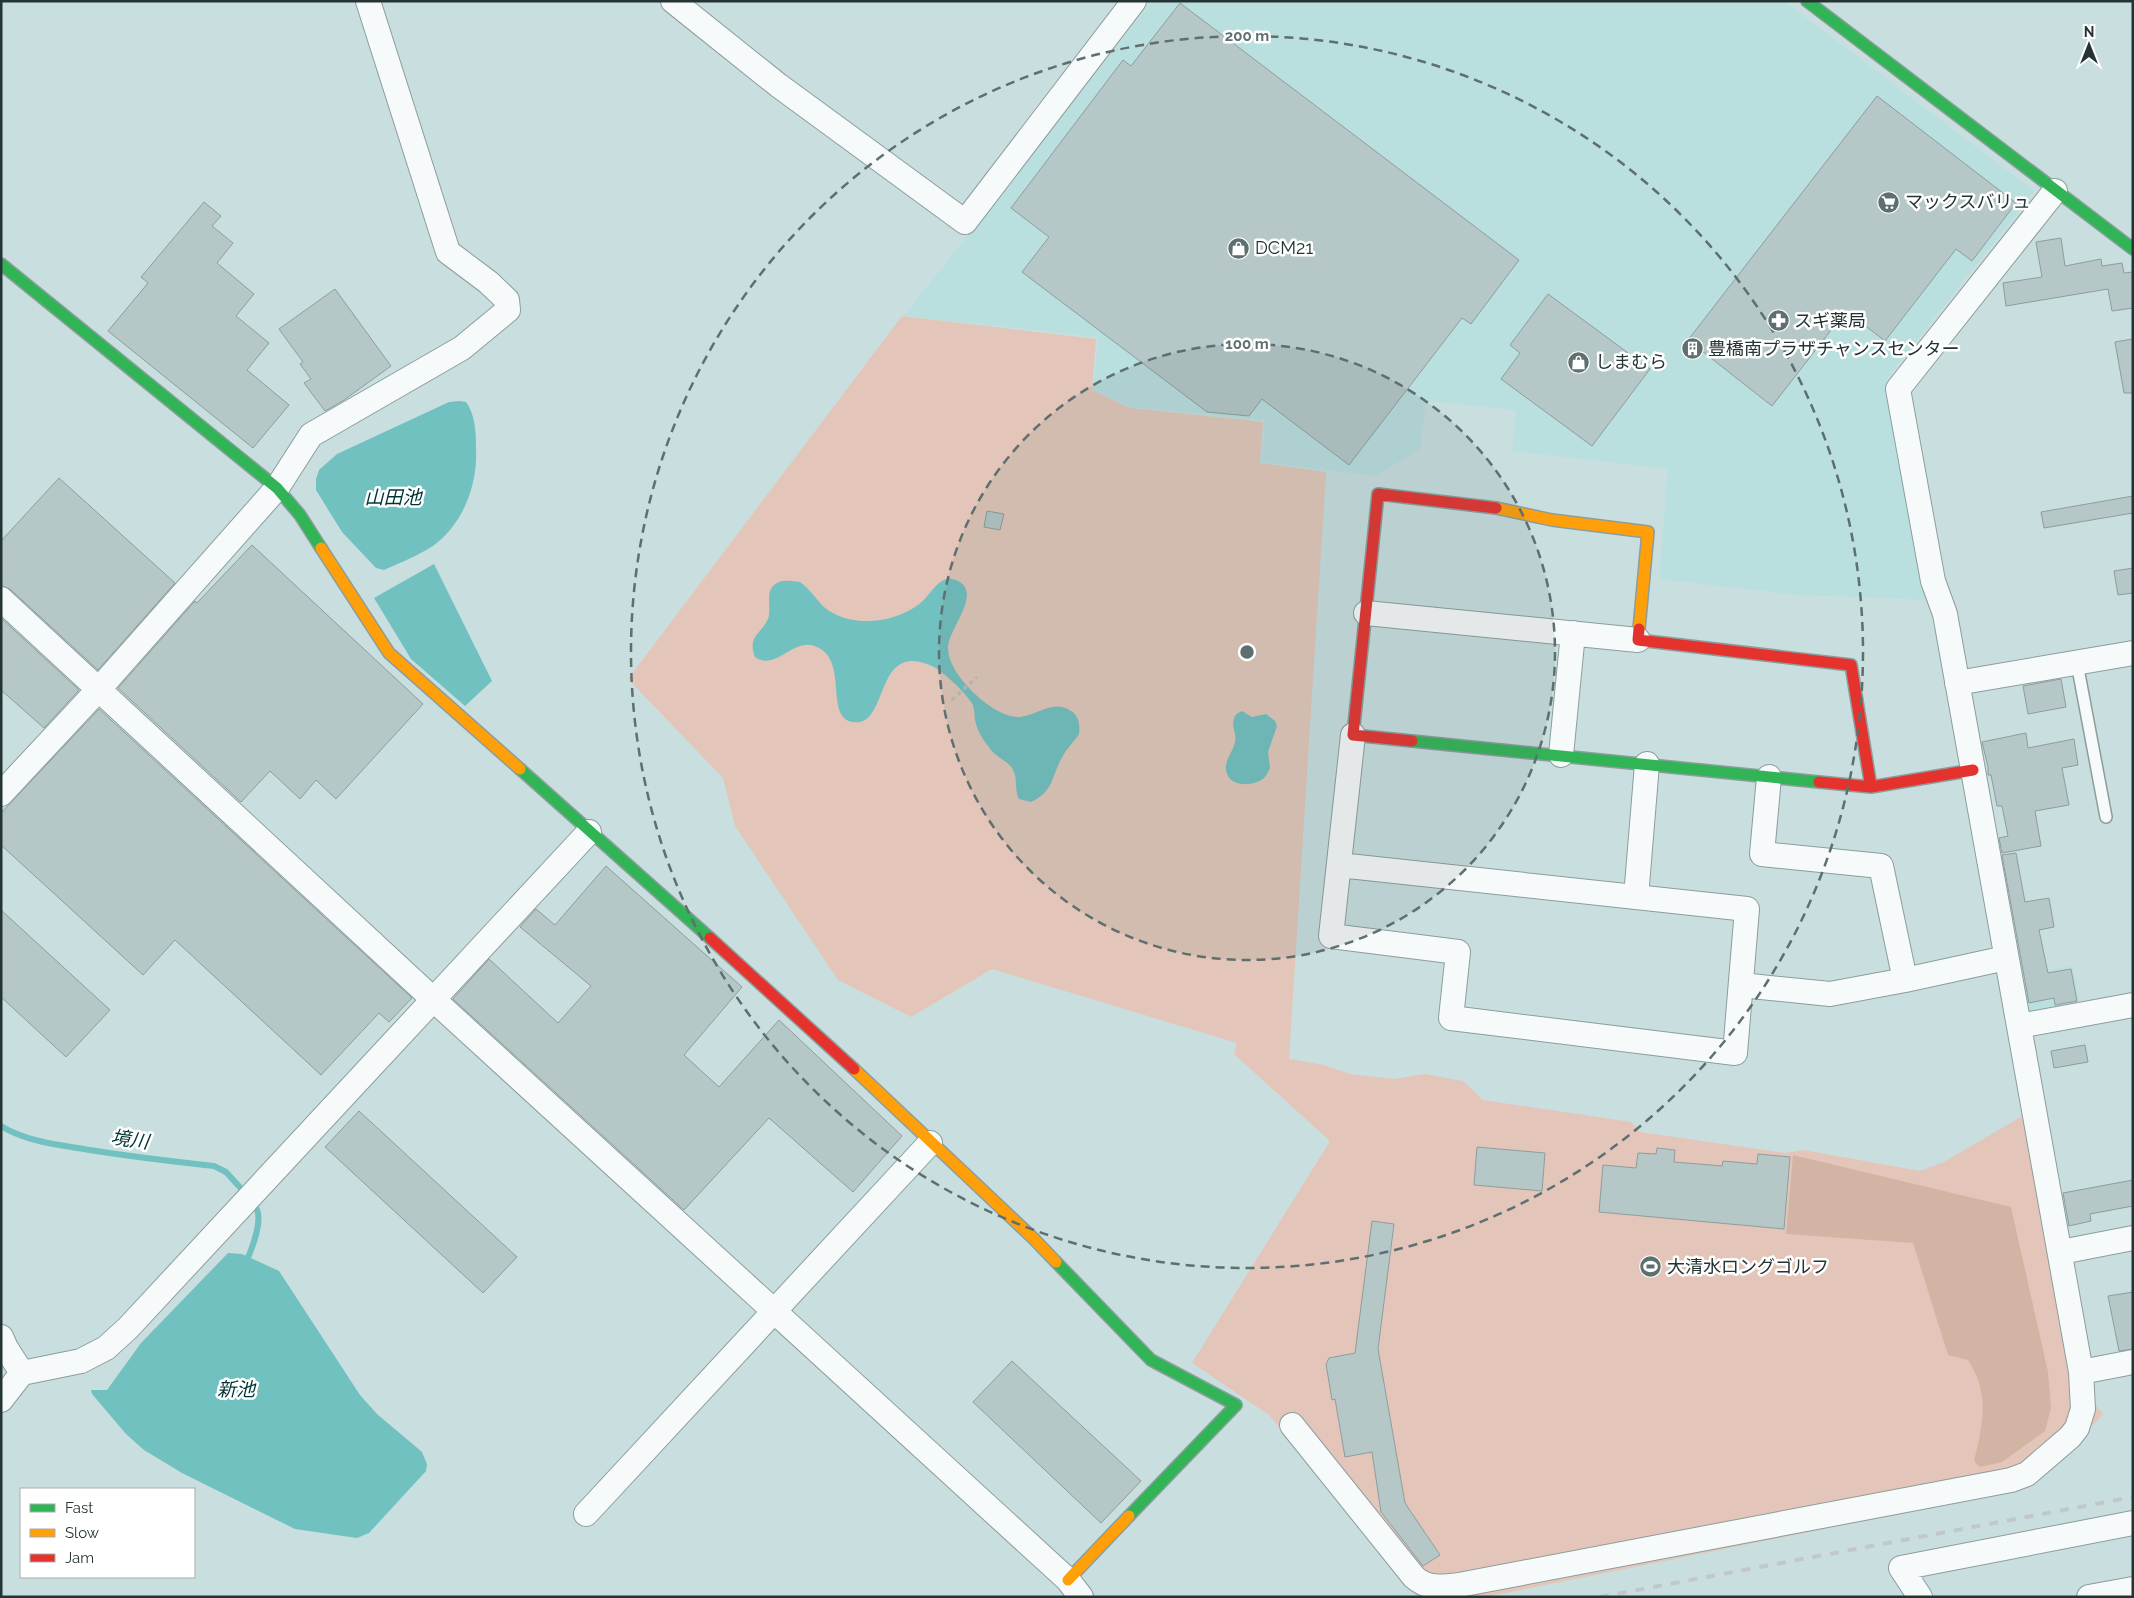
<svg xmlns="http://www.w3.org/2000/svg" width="2134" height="1598" viewBox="0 0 2134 1598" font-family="Raleway,'Noto Sans JP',sans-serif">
  <rect width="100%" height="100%" fill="#c9dede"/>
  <path fill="#badfdf" d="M 1153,1 L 1784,1 L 2034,191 L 1887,378 L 1924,587 L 1929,600 L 1800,595 L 1659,579 L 1668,469 L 1512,451 L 1516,410 L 1426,401 L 1420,449 L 1376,476 L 1261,462 L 1265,420 L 1130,407 L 1093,390 L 1098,337 L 904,316 Z
    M 2072,966 L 2081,1008 L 2025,1019 L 2017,976 Z"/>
  <path fill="#e3c6b9" d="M 902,316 L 1096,339 L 1092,390 L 1130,408 L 1263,422 L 1260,463 L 1326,472 L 1289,1059 L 1324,1065 L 1350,1074 L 1394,1079 L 1425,1074 L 1463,1081 L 1483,1100 L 1631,1122 L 1640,1132 L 1785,1153 L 1803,1150 L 1920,1171 L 1944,1162 L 2024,1115 L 2070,1375 L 2103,1414 L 2050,1471 L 2028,1488 L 1486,1597 L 1418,1597 L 1269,1415 L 1192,1363 L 1330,1141 L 1234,1054 L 1237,1043 L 992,969 L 911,1017 L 838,980 L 735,826 L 723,778 L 628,679 Z"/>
  <path fill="#d2b4a5" d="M 1793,1155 L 2011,1207 L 2048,1372 L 2051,1408 L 2045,1431 L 2002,1462 L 1980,1467 L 1974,1461 C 1983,1424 1990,1394 1968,1360 L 1948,1355 L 1913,1243 L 1786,1234 Z"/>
  <path fill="#71c1c1" d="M 459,401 L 466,402 C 475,414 476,432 476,447 C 478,484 464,523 433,546 C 419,555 400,563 384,570 L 376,568 L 342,532 L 316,490 L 316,479 L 319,470 L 337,454 L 449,402 Z
    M 434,564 L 492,681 L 465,706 L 411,659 L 374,598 Z
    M 948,578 C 990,585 949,627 948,647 C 948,665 962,681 974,693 C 984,703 1004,718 1020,717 C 1038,715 1053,699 1071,711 C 1079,716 1080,725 1079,734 C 1074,742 1067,748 1063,756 C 1051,775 1055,791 1031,802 L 1019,799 C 1014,789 1018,779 1013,770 C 1010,762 997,758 991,750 C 985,742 978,733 976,724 C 974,718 975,711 973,705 C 968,695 943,671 932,666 C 873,639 890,728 853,722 C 824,718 849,661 817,647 C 793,636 777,672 755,657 C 747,636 761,634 768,619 C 772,609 765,593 774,585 C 781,579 791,581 800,582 C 810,589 816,599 824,607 C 849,628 892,624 918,605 C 930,596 934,583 948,578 Z
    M 1242,711 L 1252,717 L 1266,714 L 1275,721 L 1277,726 L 1268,752 L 1270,768 C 1268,772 1267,775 1264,778 C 1255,786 1234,787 1228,776 C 1221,763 1233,753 1235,742 C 1237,734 1231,726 1234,719 C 1235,714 1238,713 1242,711 Z
    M 228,1253 L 242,1254 L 279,1271 L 360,1395 L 377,1414 L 422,1452 L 427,1464 L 426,1471 L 369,1533 L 357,1538 L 295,1529 L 182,1473 L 144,1450 L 126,1434 L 92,1394 L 91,1390 L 107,1390 L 141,1343 Z"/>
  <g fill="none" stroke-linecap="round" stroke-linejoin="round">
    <path stroke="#71c1c1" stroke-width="6" d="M 1,1126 C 24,1140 52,1144 78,1148 C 123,1156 169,1161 214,1166 L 226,1172 L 246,1194
      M 245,1265 C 251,1251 265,1219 255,1206"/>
  </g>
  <path fill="#b6c7c7" stroke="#8d9d9d" d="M 1180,3 L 1519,260 L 1471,324 L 1462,318 L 1349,465 L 1262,399 L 1249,416 L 1207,412 L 1022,272 L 1049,237 L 1011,208 L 1123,60 L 1131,66 Z
    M 1877,96 L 2016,203 L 1972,261 L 1956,249 L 1885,341 L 1846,311 L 1772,406 L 1688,340 Z
    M 204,202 L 221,216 L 212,226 L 233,243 L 217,263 L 254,294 L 236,316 L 269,343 L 247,370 L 289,405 L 253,448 L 108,331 L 148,283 L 141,277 Z
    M 2061,238 L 2065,266 L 2101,259 L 2102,266 L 2122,263 L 2124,273 L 2133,272 L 2133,308 L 2112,311 L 2108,289 L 2006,306 L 2003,283 L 2042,277 L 2036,242 Z
    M 335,289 L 391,366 L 344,400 L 325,411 L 304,383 L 311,379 L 300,364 L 303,362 L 279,329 Z
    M 1548,294 L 1650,369 L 1592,446 L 1501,379 L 1520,353 L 1510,345 Z
    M 2133,339 L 2133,393 L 2124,393 L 2115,342 Z
    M 59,478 L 175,583 L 98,670 L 10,589 L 1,586 L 1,541 Z
    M 2133,496 L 2133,513 L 2044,528 L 2041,512 Z
    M 987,511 L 1004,514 L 1000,530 L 984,527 Z
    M 252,545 L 423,704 L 336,799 L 316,780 L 300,799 L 270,771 L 241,802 L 118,688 L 195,601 L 197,603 Z
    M 2133,568 L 2133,593 L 2118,595 L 2114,571 Z
    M 1,618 L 79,690 L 44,728 L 1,690 Z
    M 2061,679 L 2066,707 L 2028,714 L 2023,686 Z
    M 99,709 L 412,998 L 389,1022 L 379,1013 L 321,1075 L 175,940 L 143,975 L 1,845 L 1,813 Z
    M 2026,733 L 2028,748 L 2074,739 L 2078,765 L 2062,768 L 2069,805 L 2035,811 L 2041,846 L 2002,853 L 1999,838 L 2008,836 L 2002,806 L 1997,806 L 1991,775 L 1988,775 L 1988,767 L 1982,742 Z
    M 2016,853 L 2025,902 L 2049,898 L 2054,927 L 2039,930 L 2048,973 L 2071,969 L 2077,1001 L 2055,1005 L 2054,998 L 2029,1003 L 2002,855 Z
    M 606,866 L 742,987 L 684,1055 L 719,1087 L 779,1020 L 902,1136 L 853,1192 L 769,1118 L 684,1210 L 453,999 L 489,959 L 558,1023 L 591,986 L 520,927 L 536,909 L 555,925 Z
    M 1,910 L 110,1010 L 66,1057 L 1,997 Z
    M 2085,1045 L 2088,1062 L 2054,1068 L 2051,1051 Z
    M 359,1111 L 517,1257 L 483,1293 L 325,1147 Z
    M 1477,1147 L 1545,1153 L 1542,1191 L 1474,1185 Z
    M 1657,1148 L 1675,1150 L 1674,1162 L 1722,1166 L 1723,1161 L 1757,1164 L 1758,1154 L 1790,1157 L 1784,1229 L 1599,1212 L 1603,1165 L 1636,1168 L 1638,1153 L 1656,1154 Z
    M 2133,1180 L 2133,1206 L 2090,1214 L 2091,1221 L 2069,1226 L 2063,1193 Z
    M 1372,1221 L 1394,1224 L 1378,1349 L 1405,1503 L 1440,1555 L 1423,1566 L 1381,1512 L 1372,1452 L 1345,1457 L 1335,1399 L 1332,1400 L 1326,1364 L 1329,1358 L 1355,1353 Z
    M 2133,1292 L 2133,1349 L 2119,1351 L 2108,1296 Z
    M 1012,1361 L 1141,1481 L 1101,1523 L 973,1402 Z"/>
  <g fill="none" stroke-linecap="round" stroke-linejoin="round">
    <defs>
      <path id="lane" d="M 2077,663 L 2106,817"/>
      <path id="street" d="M 673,1 L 778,85 L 965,222 L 1134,1
        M 2055,191 L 1898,389 L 1933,581 L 1945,614 L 2081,1372 L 2133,1362
        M 1,599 L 435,1001 L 1068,1580 L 1081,1597
        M 1366,613 L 1638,640
        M 1957,683 L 2133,653
        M 1561,755 L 1573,633
        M 1769,777 L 1762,854 L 1881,866 L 1905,980 L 2006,958
        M 1,794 L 99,689 L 277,488 L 311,435 L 462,348 L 508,310 L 507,300 L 488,282 L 448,252 L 368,1
        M 1339,865 L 1747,909 L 1735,1053 L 1451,1018 L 1458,952 L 1331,936 L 1353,735
        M 1636,897 L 1647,764
        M 1741,985 L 1830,994 L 1905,980
        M 2019,1026 L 2133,1005
        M 2061,1252 L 2133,1238
        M 1,1337 L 6,1348 L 22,1373
        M 1,1400 L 22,1373 L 81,1361 L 106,1348 L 128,1328 L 589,832
        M 1292,1425 L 1414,1577 C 1427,1589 1442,1587 1459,1585 L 2011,1480 L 2027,1474 L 2070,1437 L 2077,1428 L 2083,1409 L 2081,1372
        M 586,1514 L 930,1143
        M 1920,1597 L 1901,1568 L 2133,1523
        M 2089,1597 L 2133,1589"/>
      <path id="fast" d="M 1807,1 L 2133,249
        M 1,264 L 277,488 L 300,515 L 321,548
        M 1412,741 L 1819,782
        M 520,769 L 710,938
        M 1056,1262 L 1151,1360 L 1236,1405 L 1129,1516"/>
      <path id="slow" d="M 1496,508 L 1552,520 L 1648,532 L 1639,629
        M 321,548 L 389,653 L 520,769
        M 854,1069 L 1033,1238 L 1056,1262
        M 1068,1580 L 1129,1516"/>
      <path id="jam" d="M 1639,629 L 1638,640 L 1851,665 L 1871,787
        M 1412,741 L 1353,735 L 1378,494 L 1496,508
        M 1819,782 L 1871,787 L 1973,770
        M 710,938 L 854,1069"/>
    </defs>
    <use href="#lane" stroke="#8c9d9d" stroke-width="14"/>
    <use href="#street" stroke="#8c9d9d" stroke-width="26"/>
    <use href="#fast" stroke="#8c9d9d" stroke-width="14"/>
    <use href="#slow" stroke="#8c9d9d" stroke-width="14"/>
    <use href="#jam" stroke="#8c9d9d" stroke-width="14"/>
    <path stroke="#b7bfbf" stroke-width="3" stroke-dasharray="4 4" stroke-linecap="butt" d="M 952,700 L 977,677"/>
    <use href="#lane" stroke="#f7fafa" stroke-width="11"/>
    <use href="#street" stroke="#f7fafa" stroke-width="24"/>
    <use href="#fast" stroke="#30b455" stroke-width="11"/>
    <use href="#slow" stroke="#ff9f0a" stroke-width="11"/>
    <use href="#jam" stroke="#e5322d" stroke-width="11"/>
    <path stroke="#c1c8c8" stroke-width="4" stroke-dasharray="9 9" stroke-linecap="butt" d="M 1600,1597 L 2133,1497"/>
  </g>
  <circle cx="1247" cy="652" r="308" fill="#5e6f6f" fill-opacity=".12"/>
  <g fill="none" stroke="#5e6f6f" stroke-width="2.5" stroke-dasharray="9 6">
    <circle cx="1247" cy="652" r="308"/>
    <circle cx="1247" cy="652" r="616"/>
  </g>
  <defs>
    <symbol id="supermarket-disc" viewBox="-11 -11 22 22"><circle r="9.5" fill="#5e6f6f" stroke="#fff"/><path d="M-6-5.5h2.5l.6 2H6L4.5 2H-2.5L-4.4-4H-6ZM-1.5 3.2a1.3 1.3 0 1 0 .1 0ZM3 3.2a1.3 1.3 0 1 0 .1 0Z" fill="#fff"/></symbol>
    <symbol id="shop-disc" viewBox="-11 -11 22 22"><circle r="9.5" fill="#5e6f6f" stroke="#fff"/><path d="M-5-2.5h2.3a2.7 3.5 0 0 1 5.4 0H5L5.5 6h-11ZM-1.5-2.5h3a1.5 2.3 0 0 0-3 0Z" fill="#fff"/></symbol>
    <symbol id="pharmacy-disc" viewBox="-11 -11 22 22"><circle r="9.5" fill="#5e6f6f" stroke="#fff"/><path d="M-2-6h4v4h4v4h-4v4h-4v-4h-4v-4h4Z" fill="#fff"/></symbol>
    <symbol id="building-disc" viewBox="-11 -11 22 22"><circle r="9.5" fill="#5e6f6f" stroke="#fff"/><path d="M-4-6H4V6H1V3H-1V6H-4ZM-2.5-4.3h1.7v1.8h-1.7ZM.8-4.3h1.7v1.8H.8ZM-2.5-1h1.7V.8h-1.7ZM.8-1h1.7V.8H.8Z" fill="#fff"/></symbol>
    <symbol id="stadium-disc" viewBox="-11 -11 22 22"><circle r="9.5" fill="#5e6f6f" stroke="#fff"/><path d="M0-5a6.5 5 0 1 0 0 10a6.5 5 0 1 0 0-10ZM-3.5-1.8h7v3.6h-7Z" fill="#fff"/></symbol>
  </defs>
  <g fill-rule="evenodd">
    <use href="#supermarket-disc" x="1876" y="190" width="25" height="25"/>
    <use href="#shop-disc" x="1226" y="236" width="25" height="25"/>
    <use href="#pharmacy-disc" x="1766" y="308" width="25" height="25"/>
    <use href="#building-disc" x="1680" y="336" width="25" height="25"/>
    <use href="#shop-disc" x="1566" y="350" width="25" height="25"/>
    <use href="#stadium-disc" x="1638" y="1254" width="25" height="25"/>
  </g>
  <g text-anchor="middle" stroke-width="5" stroke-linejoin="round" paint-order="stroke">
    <g font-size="18" fill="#243333" stroke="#fff" text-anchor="start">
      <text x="1905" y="208">マックスバリュ</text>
      <text x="1255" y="254">DCM21</text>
      <text x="1794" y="327">スギ薬局</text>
      <text x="1708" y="355">豊橋南プラザチャンスセンター</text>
      <text x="1595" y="368">しまむら</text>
      <text x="1667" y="1273">大清水ロングゴルフ</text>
    </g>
    <g font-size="19" font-style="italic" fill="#033" stroke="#fff">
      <text x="393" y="504">山田池</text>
      <text transform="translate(130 1139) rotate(8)" y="7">境川</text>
      <text x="236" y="1396">新池</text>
    </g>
  </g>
  <circle cx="1247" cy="652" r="8" fill="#5e6f6f" stroke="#fff" stroke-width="2.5"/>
  <g font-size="15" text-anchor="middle" font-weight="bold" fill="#5e6f6f" stroke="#fff" stroke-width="5" stroke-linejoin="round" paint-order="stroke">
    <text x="1247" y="41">200 m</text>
    <text x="1247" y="349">100 m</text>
  </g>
  <rect width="2134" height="1598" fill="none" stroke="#243333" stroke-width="5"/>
  <rect x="20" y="1488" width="175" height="90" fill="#ffffff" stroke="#a7adad"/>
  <rect x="30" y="1504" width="25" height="8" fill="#30b455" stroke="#a7adad"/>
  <text x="65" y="1513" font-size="15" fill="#243333">Fast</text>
  <rect x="30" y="1529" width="25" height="8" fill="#ff9f0a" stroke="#a7adad"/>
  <text x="65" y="1538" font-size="15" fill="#243333">Slow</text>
  <rect x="30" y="1554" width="25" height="8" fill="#e5322d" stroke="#a7adad"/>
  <text x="65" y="1563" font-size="15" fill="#243333">Jam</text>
  <g transform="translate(2089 45)" stroke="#ffffff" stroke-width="4" paint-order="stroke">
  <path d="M0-4L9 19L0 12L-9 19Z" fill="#243333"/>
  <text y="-8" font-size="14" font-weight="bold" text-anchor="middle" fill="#243333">N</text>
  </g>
</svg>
